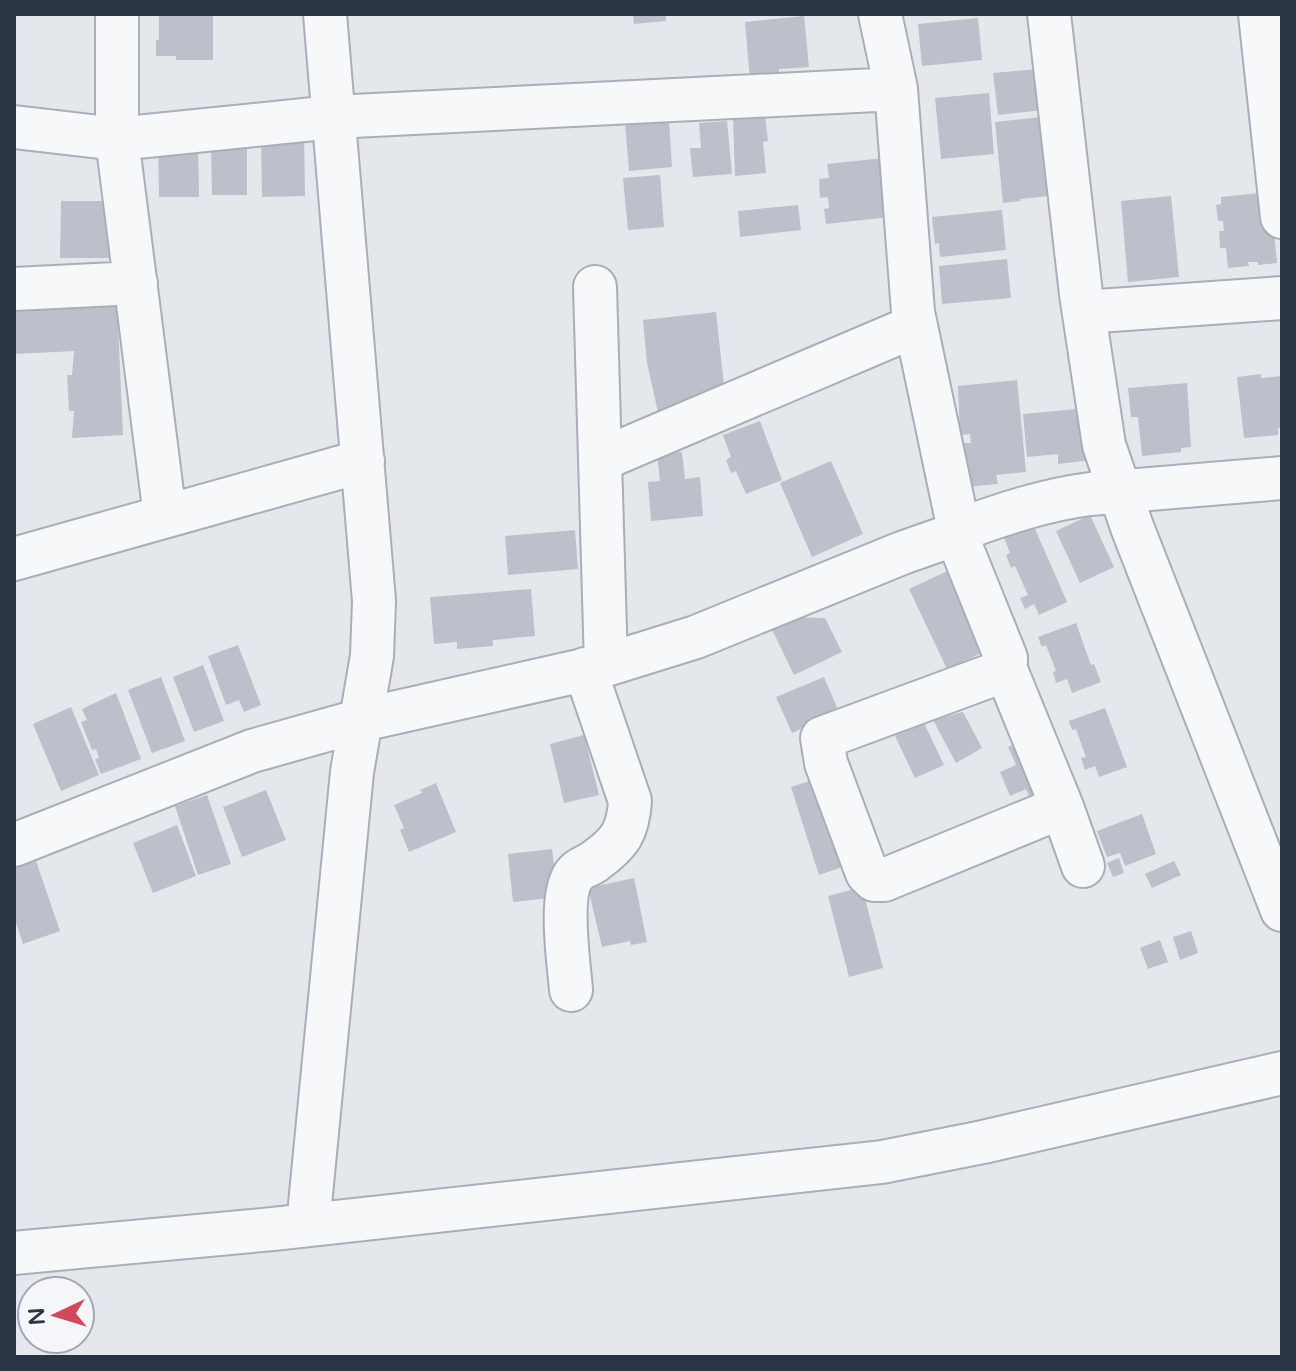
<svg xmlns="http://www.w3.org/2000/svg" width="1296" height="1371" viewBox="0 0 1296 1371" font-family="'Varela Round',sans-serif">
  <rect width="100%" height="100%" fill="#e4e7ec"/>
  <path fill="#bbc0ca" d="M 633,14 L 666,14 L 666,21 L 634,24 Z
    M 213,15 L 213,60 L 176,60 L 176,56 L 156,56 L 156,40 L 159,40 L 159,16 Z
    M 804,16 L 809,67 L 779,69 L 779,77 L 750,80 L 745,22 Z
    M 978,18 L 982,60 L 922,66 L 918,24 Z
    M 1050,68 L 1053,109 L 998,115 L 993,73 Z
    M 989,93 L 994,154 L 941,159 L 935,98 Z
    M 765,115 L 768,141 L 763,142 L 766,173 L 735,176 L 733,118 Z
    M 1060,115 L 1067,194 L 1020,199 L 1021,201 L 1003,203 L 995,122 Z
    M 669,120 L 672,167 L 629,171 L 625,123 Z
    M 727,121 L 732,174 L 693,177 L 690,148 L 701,148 L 699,123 Z
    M 261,132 L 304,132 L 305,196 L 262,197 Z
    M 158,140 L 198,140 L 199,197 L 159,197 Z
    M 211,142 L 247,142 L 247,195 L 212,195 Z
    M 884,158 L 890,217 L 826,224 L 824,209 L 829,208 L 828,197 L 820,198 L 819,179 L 829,178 L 827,164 Z
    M 660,175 L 664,227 L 628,230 L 623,178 Z
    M 1270,192 L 1277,263 L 1258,265 L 1258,262 L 1248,262 L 1249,266 L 1228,268 L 1226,248 L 1220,248 L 1219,231 L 1224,231 L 1223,221 L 1218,221 L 1216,205 L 1221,204 L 1221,197 Z
    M 1171,196 L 1179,277 L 1128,282 L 1121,201 Z
    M 61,201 L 112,201 L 111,258 L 60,258 Z
    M 798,205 L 801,230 L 740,237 L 738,211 Z
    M 1002,210 L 1006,250 L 940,257 L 939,243 L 935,244 L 932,217 Z
    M 1007,259 L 1011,298 L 942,304 L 939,266 Z
    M 117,302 L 123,435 L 72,438 L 74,411 L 69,411 L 67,375 L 72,375 L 74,351 L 14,354 L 14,308 Z
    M 716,312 L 725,395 L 660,421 L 647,363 L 643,320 Z
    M 1261,374 L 1261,378 L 1282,376 L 1282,428 L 1278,428 L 1278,435 L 1244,438 L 1237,377 Z
    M 1017,380 L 1026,472 L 996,475 L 998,484 L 965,487 L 962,457 L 966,456 L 966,450 L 961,450 L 961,443 L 971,443 L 970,434 L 960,435 L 958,386 Z
    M 1187,383 L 1191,447 L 1181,448 L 1181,452 L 1142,456 L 1138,417 L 1131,417 L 1128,388 Z
    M 1087,408 L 1092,460 L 1058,464 L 1058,454 L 1027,457 L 1023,414 Z
    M 760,421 L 782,480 L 746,494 L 736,471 L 731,473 L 726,460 L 731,457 L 723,435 Z
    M 682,452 L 685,479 L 700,477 L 703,516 L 651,521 L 648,482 L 660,481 L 657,454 Z
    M 831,461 L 863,534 L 812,557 L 780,483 Z
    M 1090,515 L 1114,567 L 1080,583 L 1056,531 Z
    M 1032,522 L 1067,602 L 1039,615 L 1034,604 L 1025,609 L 1020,598 L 1028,595 L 1015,566 L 1011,568 L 1006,555 L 1010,553 L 1003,535 Z
    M 575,530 L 578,569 L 508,575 L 505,536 Z
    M 958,566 L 964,597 L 959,599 L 968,619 L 995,647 L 947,669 L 909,589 Z
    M 531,589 L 535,636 L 493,640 L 493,646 L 457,649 L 457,642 L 434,644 L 430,597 Z
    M 783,617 L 825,618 L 842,652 L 794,675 L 769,623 Z
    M 1076,623 L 1091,665 L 1094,664 L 1101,682 L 1072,693 L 1067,679 L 1056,683 L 1053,672 L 1056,671 L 1046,645 L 1042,647 L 1038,637 Z
    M 238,645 L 261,705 L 244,712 L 239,700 L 226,705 L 208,656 Z
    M 203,665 L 224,721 L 194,732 L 173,677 Z
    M 161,677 L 185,741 L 152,753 L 128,690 Z
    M 824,677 L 839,712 L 792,733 L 776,697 Z
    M 116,693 L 141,759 L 101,774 L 95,759 L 99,758 L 96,749 L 92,750 L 81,722 L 87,720 L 82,709 Z
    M 71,707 L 99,775 L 61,791 L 33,724 Z
    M 1105,708 L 1127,767 L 1099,777 L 1095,766 L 1085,770 L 1081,758 L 1086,757 L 1076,729 L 1072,730 L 1069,721 Z
    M 963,712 L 982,748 L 956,763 L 933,720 Z
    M 924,723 L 944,765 L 915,778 L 895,736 Z
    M 584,735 L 599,795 L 564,803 L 550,744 Z
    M 1023,740 L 1044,789 L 1029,796 L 1026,789 L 1010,796 L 1000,772 L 1016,765 L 1008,747 Z
    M 826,776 L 854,863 L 819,875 L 791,787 Z
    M 436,783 L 456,832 L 409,852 L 400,830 L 404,828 L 394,805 L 422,793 L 420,790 Z
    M 266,790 L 286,840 L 242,857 L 223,807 Z
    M 207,795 L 231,864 L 198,875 L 175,806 Z
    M 1142,814 L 1156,854 L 1125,866 L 1120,853 L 1107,857 L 1097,831 Z
    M 177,825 L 196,876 L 153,893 L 133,843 Z
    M 552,849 L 558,897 L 513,902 L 508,854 Z
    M 1119,858 L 1124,873 L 1113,877 L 1107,863 Z
    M 36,861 L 60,931 L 23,944 L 14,917 L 14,869 Z
    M 1174,861 L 1181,875 L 1152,888 L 1145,874 Z
    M 634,878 L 647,942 L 631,945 L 630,941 L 602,947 L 588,888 Z
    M 862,887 L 883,968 L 849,977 L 828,896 Z
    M 1191,931 L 1198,953 L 1180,960 L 1173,937 Z
    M 1160,940 L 1168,962 L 1148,969 L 1140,948 Z"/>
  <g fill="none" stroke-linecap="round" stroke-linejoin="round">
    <defs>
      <path id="minor" d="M 117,14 L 117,139 L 165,516
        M 880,14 L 896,89 L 913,312 L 959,530
        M 1049,14 L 1081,294 L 1104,445 L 1132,527 L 1282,910
        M 1260,14 L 1282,217
        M 14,127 L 117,139 L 333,117 L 896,89
        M 595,287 L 606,665
        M 14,289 L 136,283
        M 1084,312 L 1282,298
        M 600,460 L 915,326
        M 956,534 L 1006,658 L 1006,670 L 1062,807 L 1083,866
        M 14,559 L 363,461
        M 1006,670 L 822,738 L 826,763 L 867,873 L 874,880 L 884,880 L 1062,807
        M 14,845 L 252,751 L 362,720 L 606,665 L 696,637 L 902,553 L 956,534 L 959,530 C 1003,514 1044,500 1090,494 L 1282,478
        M 571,990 C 569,964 558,894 575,874 C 579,868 589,866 595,861 C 620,843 628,832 630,801 L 585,669
        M 308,1225 L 352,772 L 372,656 L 374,601 L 325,14
        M 14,1253 L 273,1229 L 882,1162 L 983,1142 L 1282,1073"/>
    </defs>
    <use href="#minor" stroke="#a9aeb7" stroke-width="46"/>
    <use href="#minor" stroke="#f7f8fa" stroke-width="42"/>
  </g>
  <rect width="1296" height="1371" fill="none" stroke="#2b3445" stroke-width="32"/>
  <g transform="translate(56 1315) rotate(266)"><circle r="38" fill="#f4f6f9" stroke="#a4a8b1" stroke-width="2"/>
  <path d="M0-6L14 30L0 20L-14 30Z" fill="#d1495b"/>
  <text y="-12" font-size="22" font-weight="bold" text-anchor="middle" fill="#2b3445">N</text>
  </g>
</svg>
